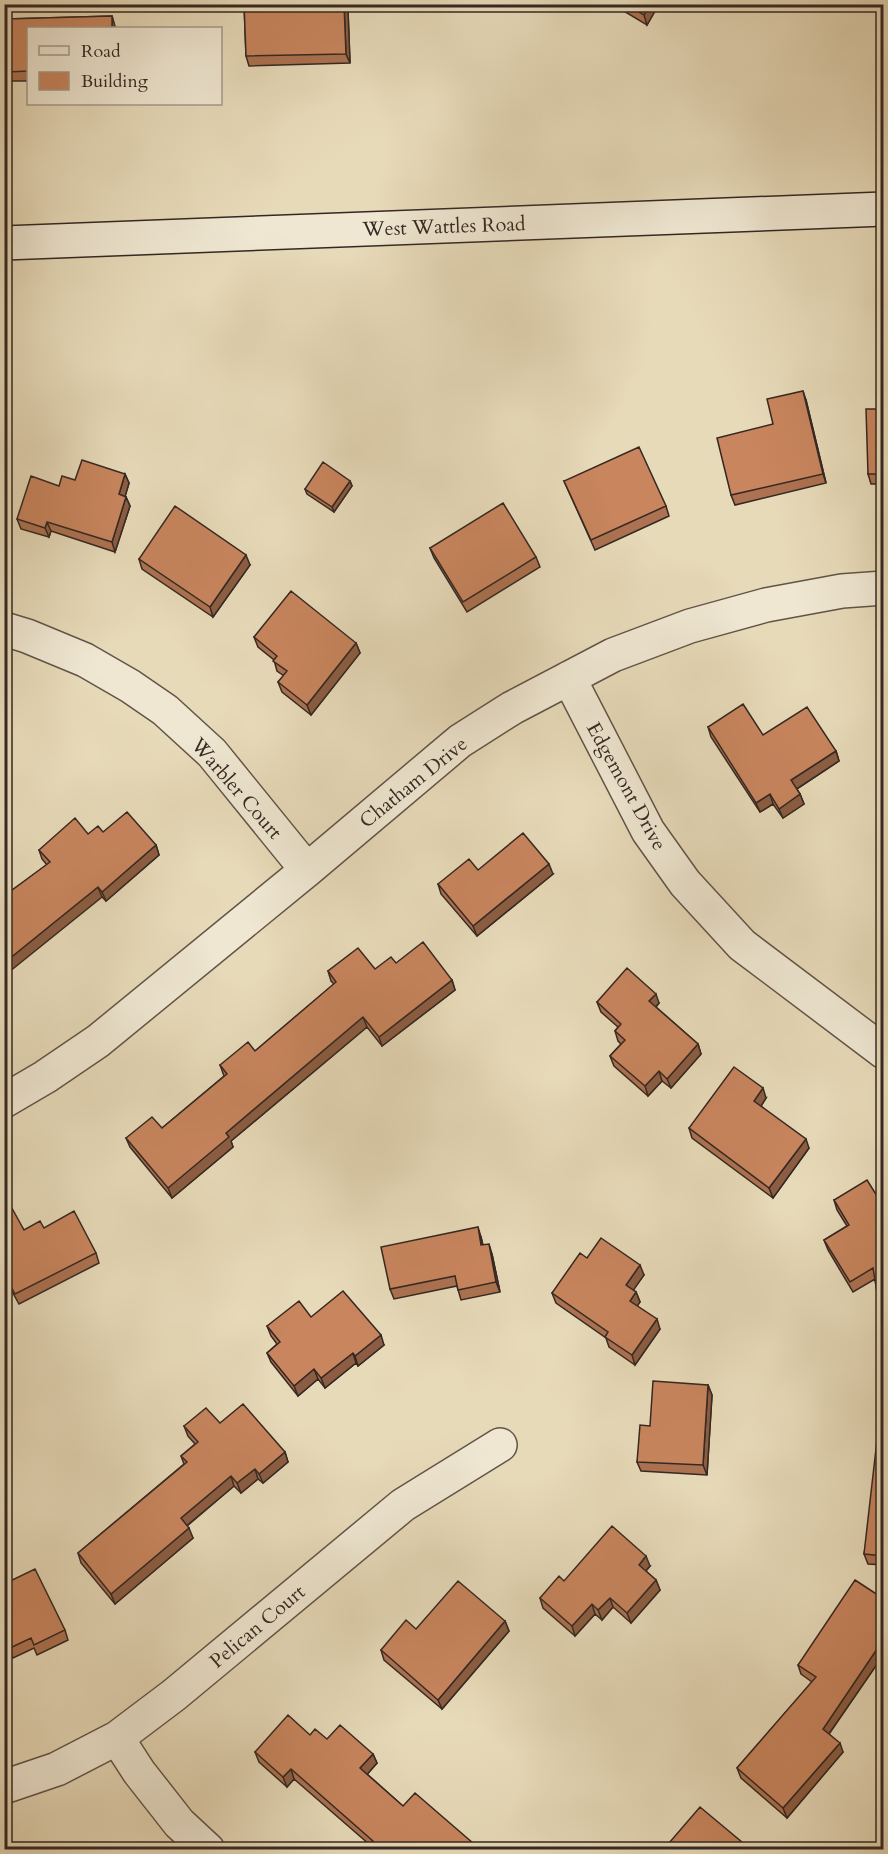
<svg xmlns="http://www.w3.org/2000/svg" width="888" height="1854" viewBox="0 0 888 1854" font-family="Cardo,serif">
  <rect width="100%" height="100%" fill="#e7dab9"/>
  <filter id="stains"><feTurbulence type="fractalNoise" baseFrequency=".00333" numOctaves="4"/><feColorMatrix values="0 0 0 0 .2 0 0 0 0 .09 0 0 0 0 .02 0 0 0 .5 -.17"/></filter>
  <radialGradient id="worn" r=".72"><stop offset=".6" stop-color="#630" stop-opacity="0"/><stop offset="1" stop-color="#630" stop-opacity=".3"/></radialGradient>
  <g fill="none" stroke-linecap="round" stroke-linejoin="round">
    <defs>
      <path id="street" d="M 4,629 L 27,636 L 85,660 L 130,686 L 165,710 L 212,753 L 307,870
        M 569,678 L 648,831 L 685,883 L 742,945 L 884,1052
        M 4,1101 L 45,1077 L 98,1041 L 307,870 L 460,741 L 512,708 L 613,655 L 690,626 L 766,605 L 842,591 L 884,588
        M 117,1738 L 139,1772 L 179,1823 L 208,1850
        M 4,1787 L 57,1769 L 117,1738 L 174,1695 L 403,1505 L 500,1445"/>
      <path id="secondary" d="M 4,243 L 884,209"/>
    </defs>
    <use href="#street" stroke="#625448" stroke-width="36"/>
    <use href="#secondary" stroke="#352823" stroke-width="36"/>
    <use href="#street" stroke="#efe7d2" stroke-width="33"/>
    <use href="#secondary" stroke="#efe7d2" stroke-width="33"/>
  </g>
  <path fill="#ac7251" stroke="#352823" stroke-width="1.5" d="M 244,4 L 346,4 L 348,10 L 350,63 L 249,66 L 246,56 Z
    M 612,4 L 659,4 L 647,25 Z
    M 112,16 L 115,28 L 28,28 L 28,81 L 10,81 L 7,72 L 6,19 Z
    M 806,400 L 826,483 L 735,505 L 731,495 L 773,424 Z
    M 884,409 L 884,484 L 871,484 L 868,474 Z
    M 125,474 L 129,483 L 125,496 L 126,497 L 130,506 L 115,552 L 51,531 L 49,537 L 21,529 L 17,519 L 59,486 L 75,480 Z
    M 350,481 L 352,486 L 334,512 L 307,494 L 305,489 Z
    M 564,481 L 666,506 L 669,516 L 595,550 Z
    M 430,548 L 536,557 L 540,567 L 467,612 L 434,558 Z
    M 139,559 L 250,565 L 213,617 L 142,569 Z
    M 254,637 L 356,643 L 360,653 L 311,715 L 282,692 L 278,682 L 284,676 L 277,671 L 274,660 L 258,647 Z
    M 708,727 L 763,735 L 836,751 L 839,761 L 797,789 L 800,794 L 804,804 L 783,818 L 773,804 L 760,812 L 711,737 Z
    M 103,832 L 156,845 L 159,855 L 106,901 L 102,897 L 8,893 L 47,865 L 42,859 L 39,850 L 88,834 Z
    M 478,870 L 553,874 L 477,936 L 441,894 L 438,884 Z
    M 396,963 L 452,980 L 455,990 L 382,1046 L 367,1027 L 231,1141 L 233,1147 L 172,1198 L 130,1147 L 126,1138 L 162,1128 L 224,1076 L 220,1065 L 255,1051 L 334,984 L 331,981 L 328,971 L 375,969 Z
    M 597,1002 L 659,1003 L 656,1007 L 698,1044 L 701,1054 L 671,1088 L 662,1081 L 648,1096 L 614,1066 L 610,1056 L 621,1044 L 618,1041 L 615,1031 L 618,1027 L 601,1012 Z
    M 766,1098 L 761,1106 L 809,1148 L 773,1198 L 692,1138 L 689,1128 Z
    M 834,1200 L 884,1207 L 884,1300 L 880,1302 L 877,1292 L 875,1279 L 853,1292 L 828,1250 L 824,1240 L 847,1226 L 837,1210 Z
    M 4,1203 L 24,1230 L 44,1228 L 96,1253 L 99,1263 L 19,1304 L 4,1277 Z
    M 481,1237 L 483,1245 L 492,1254 L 500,1292 L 461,1300 L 457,1286 L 394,1299 L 390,1289 Z
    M 587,1258 L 644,1275 L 633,1290 L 636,1292 L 640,1302 L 637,1306 L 660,1329 L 635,1365 L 609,1347 L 606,1338 L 556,1303 L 552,1293 Z
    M 311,1317 L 384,1345 L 358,1366 L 356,1363 L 325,1388 L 318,1379 L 298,1396 L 271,1362 L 267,1353 L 277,1344 L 271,1336 L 267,1326 Z
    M 708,1385 L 712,1395 L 707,1475 L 641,1471 L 637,1462 L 650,1426 Z
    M 220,1423 L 285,1452 L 288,1462 L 263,1483 L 258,1479 L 241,1493 L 234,1486 L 187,1526 L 193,1538 L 115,1604 L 81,1563 L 78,1553 L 184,1464 L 181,1456 L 195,1444 L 188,1436 L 184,1426 Z
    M 884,1441 L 884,1565 L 868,1564 L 864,1554 Z
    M 650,1566 L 646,1571 L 656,1580 L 660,1590 L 631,1623 L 613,1607 L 602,1620 L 595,1614 L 575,1636 L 543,1608 L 540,1598 L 564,1581 Z
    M 4,1584 L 65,1630 L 68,1640 L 37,1655 L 34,1648 L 13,1658 L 8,1648 L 4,1650 Z
    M 884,1599 L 884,1654 L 829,1734 L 843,1752 L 787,1818 L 741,1778 L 737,1768 L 812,1682 L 801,1674 L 798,1665 Z
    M 505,1621 L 509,1631 L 442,1709 L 384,1660 L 381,1650 Z
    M 310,1735 L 327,1739 L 373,1754 L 377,1763 L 367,1774 L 403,1806 L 370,1845 L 294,1779 L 287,1787 L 259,1762 L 255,1752 Z"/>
  <path fill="#8c5d42" stroke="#352823" stroke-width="1.5" d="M 344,4 L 346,4 L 348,10 L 350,63 L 346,54 Z
    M 650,4 L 659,4 L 647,25 L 644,15 Z
    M 112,16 L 115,26 L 115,28 L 112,28 Z
    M 803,391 L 806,400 L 826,483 L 823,474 Z
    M 125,474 L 129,483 L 123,504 L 119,494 Z
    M 350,481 L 352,486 L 334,512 L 332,507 Z
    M 126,497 L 130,506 L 115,552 L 112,542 Z
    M 47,522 L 51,531 L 49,537 L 45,528 Z
    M 246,555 L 250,565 L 213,617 L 210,607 Z
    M 356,643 L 360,653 L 311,715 L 307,705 Z
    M 836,751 L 839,761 L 795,790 L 791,780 Z
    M 770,794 L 773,804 L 760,812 L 756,803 Z
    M 800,794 L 804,804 L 783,818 L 779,809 Z
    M 156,845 L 159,855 L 106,901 L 102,892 Z
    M 549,864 L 553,874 L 477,936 L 473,926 Z
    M 98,887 L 102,897 L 4,976 L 4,963 Z
    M 452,980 L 455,990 L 382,1046 L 379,1037 Z
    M 656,994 L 659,1003 L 653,1010 L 649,1001 Z
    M 363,1017 L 367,1027 L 231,1141 L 233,1147 L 172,1198 L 168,1188 L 226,1133 Z
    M 698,1044 L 701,1054 L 671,1088 L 667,1079 Z
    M 659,1071 L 662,1081 L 648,1096 L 645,1086 Z
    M 763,1088 L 766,1098 L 758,1111 L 754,1101 Z
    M 806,1139 L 809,1148 L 773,1198 L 769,1188 Z
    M 478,1227 L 481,1237 L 485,1255 L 481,1245 Z
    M 489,1244 L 492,1254 L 500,1292 L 496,1282 Z
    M 640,1265 L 644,1275 L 630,1295 L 626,1285 Z
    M 636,1292 L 640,1302 L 634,1311 L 630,1301 Z
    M 657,1319 L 660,1329 L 635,1365 L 632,1355 Z
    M 381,1335 L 384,1345 L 358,1366 L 355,1356 Z
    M 353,1353 L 356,1363 L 325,1388 L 321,1378 Z
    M 314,1369 L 318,1379 L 298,1396 L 294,1386 Z
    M 708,1385 L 712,1395 L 707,1475 L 703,1465 Z
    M 285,1452 L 288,1462 L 263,1483 L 259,1474 Z
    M 255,1469 L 258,1479 L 241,1493 L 237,1483 Z
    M 231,1476 L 234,1486 L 184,1528 L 181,1518 Z
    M 189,1528 L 193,1538 L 115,1604 L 111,1594 Z
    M 646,1556 L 650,1566 L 642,1575 L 639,1565 Z
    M 656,1580 L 660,1590 L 631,1623 L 627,1613 Z
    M 610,1598 L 613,1607 L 602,1620 L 598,1610 Z
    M 592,1604 L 595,1614 L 575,1636 L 572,1626 Z
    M 505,1621 L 509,1631 L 442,1709 L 438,1700 Z
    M 881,1643 L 884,1651 L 884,1654 L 826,1738 L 823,1729 Z
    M 840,1743 L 843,1752 L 787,1818 L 783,1808 Z
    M 373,1754 L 377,1763 L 364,1778 L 360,1768 Z
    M 291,1769 L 294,1779 L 287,1787 L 283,1777 Z"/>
  <path fill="#c8855e" stroke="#352823" stroke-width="1.5" d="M 244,4 L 344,4 L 346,54 L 246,56 Z
    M 625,4 L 650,4 L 644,15 Z
    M 112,16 L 112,28 L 28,28 L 28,71 L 7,72 L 6,19 Z
    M 803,391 L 823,474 L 731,495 L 717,438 L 773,424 L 767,399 Z
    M 866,409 L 884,409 L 884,474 L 868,474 Z
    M 639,447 L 666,506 L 591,540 L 564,481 Z
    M 82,460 L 125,474 L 119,494 L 126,497 L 112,542 L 47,522 L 45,528 L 17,519 L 31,476 L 59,486 L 62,476 L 75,480 Z
    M 323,462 L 350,481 L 332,507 L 305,489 Z
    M 503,503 L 536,557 L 463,602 L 430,548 Z
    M 175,506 L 246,555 L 210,607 L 139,559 Z
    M 291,591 L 356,643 L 307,705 L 278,682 L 287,671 L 273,661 L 277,656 L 254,637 Z
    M 743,704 L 763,735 L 807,707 L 836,751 L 791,780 L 800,794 L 779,809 L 770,794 L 756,803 L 708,727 Z
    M 127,812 L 156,845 L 102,892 L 98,887 L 4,963 L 4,889 L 8,893 L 50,862 L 39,850 L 75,818 L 88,834 L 98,826 L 103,832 Z
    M 523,833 L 549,864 L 473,926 L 438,884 L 469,859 L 478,870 Z
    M 423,942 L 452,980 L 379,1037 L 363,1017 L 226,1133 L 229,1137 L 168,1188 L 126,1138 L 152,1117 L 162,1128 L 227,1074 L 220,1065 L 248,1042 L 255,1051 L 336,982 L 328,971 L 358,948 L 375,969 L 391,957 L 396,963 Z
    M 627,968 L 656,994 L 649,1001 L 698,1044 L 667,1079 L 659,1071 L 645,1086 L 610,1056 L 625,1040 L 615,1031 L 621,1024 L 597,1002 Z
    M 734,1067 L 763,1088 L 754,1101 L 806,1139 L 769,1188 L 689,1128 Z
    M 867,1180 L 884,1207 L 884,1288 L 877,1292 L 873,1268 L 850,1282 L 824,1240 L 849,1225 L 834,1200 Z
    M 8,1201 L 24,1230 L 40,1221 L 44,1228 L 74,1211 L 96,1253 L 15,1294 L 4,1274 L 4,1203 Z
    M 478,1227 L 481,1245 L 489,1244 L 496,1282 L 458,1290 L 455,1276 L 390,1289 L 381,1247 Z
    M 601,1238 L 640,1265 L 626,1285 L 636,1292 L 630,1301 L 657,1319 L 632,1355 L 605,1337 L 608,1332 L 552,1293 L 580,1253 L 587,1258 Z
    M 343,1291 L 381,1335 L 355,1356 L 353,1353 L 321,1378 L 314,1369 L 294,1386 L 267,1353 L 280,1342 L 267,1326 L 299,1301 L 311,1317 Z
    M 653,1381 L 708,1385 L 703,1465 L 637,1462 L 640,1425 L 650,1426 Z
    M 243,1404 L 285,1452 L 259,1474 L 255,1469 L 237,1483 L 231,1476 L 181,1518 L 189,1528 L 111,1594 L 78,1553 L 187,1462 L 181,1456 L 198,1442 L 184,1426 L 206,1408 L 220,1423 Z
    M 877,1440 L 884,1441 L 884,1556 L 864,1554 Z
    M 612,1526 L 646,1556 L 639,1565 L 656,1580 L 627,1613 L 610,1598 L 598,1610 L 592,1604 L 572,1626 L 540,1598 L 559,1576 L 564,1581 Z
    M 35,1569 L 65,1630 L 34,1645 L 31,1638 L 10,1648 L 4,1638 L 4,1584 Z
    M 855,1580 L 884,1599 L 884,1645 L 881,1643 L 823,1729 L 840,1743 L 783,1808 L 737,1768 L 816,1677 L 798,1665 Z
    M 458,1581 L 505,1621 L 438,1700 L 381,1650 L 406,1620 L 416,1629 Z
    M 288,1715 L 310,1735 L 315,1729 L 327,1739 L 340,1725 L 373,1754 L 360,1768 L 403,1806 L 415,1793 L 481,1850 L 365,1850 L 373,1841 L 291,1769 L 283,1777 L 255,1752 Z
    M 700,1807 L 749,1848 L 748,1850 L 663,1850 Z"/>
  <g text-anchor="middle" stroke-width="4.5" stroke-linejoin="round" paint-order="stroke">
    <g font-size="20" fill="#352823" stroke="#efe7d2">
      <text transform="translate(444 226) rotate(-2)" y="7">West Wattles Road</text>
      <text transform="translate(413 782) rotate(-39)" y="7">Chatham Drive</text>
      <text transform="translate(627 786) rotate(61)" y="7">Edgemont Drive</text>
      <text transform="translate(237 788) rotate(49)" y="7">Warbler Court</text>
      <text transform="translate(257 1626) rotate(-40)" y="7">Pelican Court</text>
    </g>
  </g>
  <rect width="888" height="1854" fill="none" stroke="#e7dab9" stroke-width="24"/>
  <rect x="6" y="6" width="876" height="1842" fill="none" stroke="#352823" stroke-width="3"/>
  <rect x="12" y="12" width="864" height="1830" fill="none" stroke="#352823" stroke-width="1.5"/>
  <rect x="27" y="27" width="195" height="78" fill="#efe7d2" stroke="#a59b8c" stroke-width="1.5"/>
  <rect x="39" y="46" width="30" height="9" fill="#efe7d2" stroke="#a59b8c" stroke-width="1.5"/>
  <text x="81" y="57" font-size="18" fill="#352823">Road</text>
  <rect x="39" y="72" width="30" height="18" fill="#c8855e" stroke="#a59b8c" stroke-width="1.5"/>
  <text x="81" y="87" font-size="18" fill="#352823">Building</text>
  <rect width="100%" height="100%" filter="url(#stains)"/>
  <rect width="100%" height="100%" fill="url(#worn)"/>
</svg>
